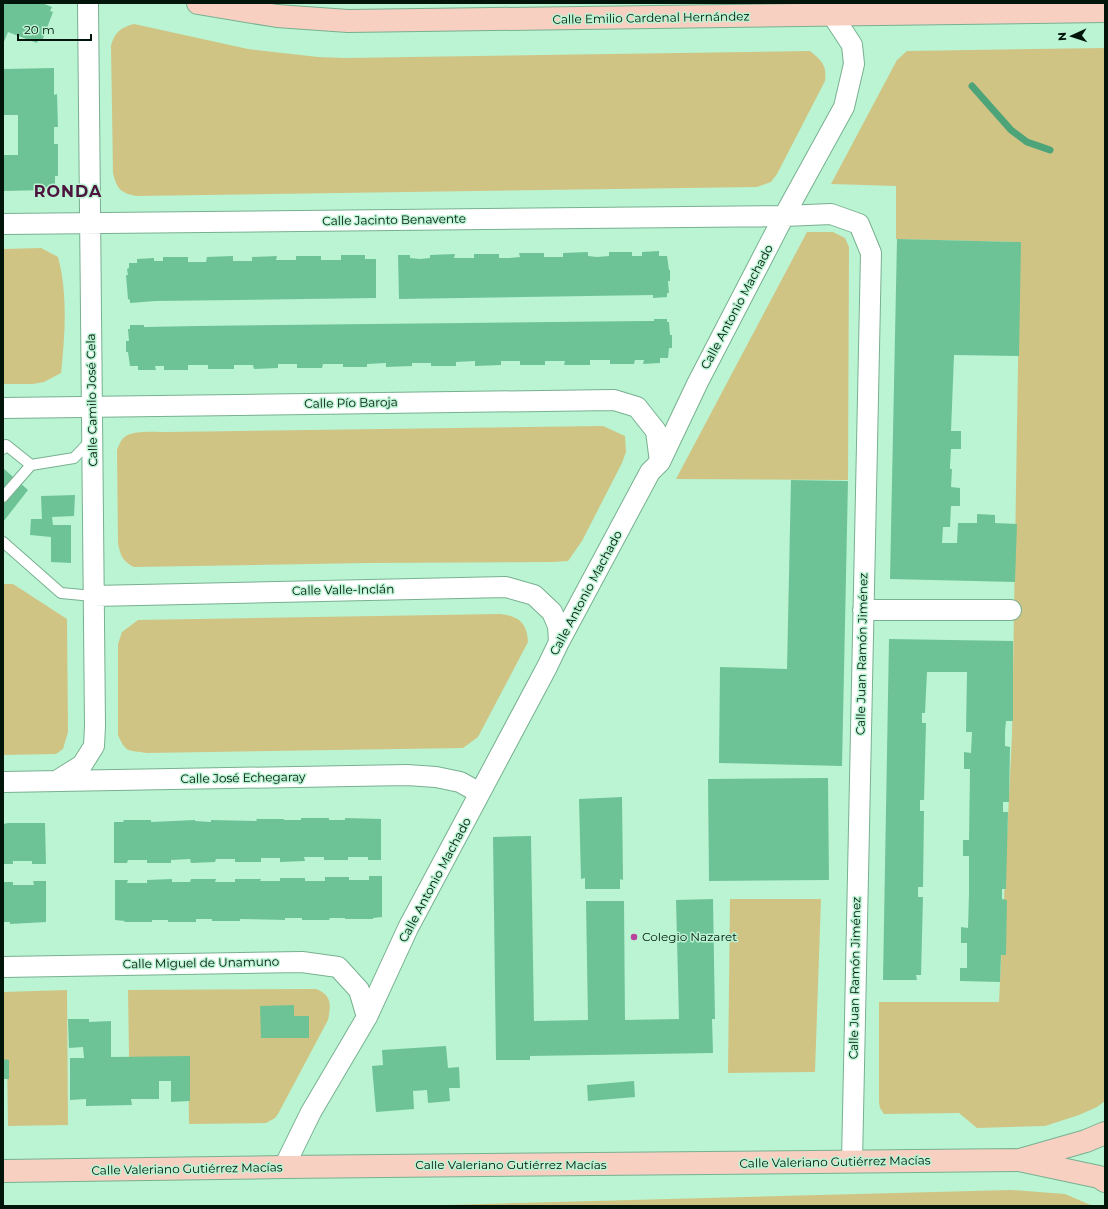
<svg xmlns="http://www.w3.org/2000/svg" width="1108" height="1209" viewBox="0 0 1108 1209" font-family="Montserrat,sans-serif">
  <rect width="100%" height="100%" fill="#baf4d3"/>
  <path fill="#d0c484" d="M 134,24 L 248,49 L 318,57 L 345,58 L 810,51 C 822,61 827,65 825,81 L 777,174 L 771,182 L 757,187 L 137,196 C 120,193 117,189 113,173 L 111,46 C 114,33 121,27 134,24 Z
    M 1105,48 L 1105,1101 L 1097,1107 L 1079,1115 L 1045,1126 L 977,1128 L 959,1113 L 884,1114 L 880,1108 L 879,1102 L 879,1002 L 999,1002 L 1012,735 L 1020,242 L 896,239 L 896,186 L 831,184 L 897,60 L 907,51 Z
    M 807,232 L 833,232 L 845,238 L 849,247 L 848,480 L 676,479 Z
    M 41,248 L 58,257 C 68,294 65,335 61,373 L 44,382 L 33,384 L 3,384 L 3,249 Z
    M 603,426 L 625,436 L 626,452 L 622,463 L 582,541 L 568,561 L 552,562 L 367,563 L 134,567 C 123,562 120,555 118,543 L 117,450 C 119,445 121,439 126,436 C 135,430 157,432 168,432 Z
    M 3,584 L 13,584 L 67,619 L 68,732 L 63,749 L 56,754 L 3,755 Z
    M 500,614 C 519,616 527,623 528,642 L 478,737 L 463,748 L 147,753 C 127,750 126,753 118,735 L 118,644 L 122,632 L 138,620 Z
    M 730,899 L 821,899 L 815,1072 L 728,1073 Z
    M 316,989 C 332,995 331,1005 328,1020 L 278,1114 L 275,1118 L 266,1123 L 189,1124 L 188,1057 L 129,1057 L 128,990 Z
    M 67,990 L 68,1125 L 8,1126 L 7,1060 L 3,1060 L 3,992 Z
    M 1011,1190 L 1065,1194 L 1093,1206 L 409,1206 Z"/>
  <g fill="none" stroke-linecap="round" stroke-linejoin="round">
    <path stroke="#4ea479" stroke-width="7" d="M 972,86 L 1011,130 L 1027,142 L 1050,150"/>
  </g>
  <path fill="#6ec396" d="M 3,3 L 42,3 L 52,7 L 50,11 L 53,12 L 42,41 L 38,40 L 37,43 L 8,32 L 3,44 Z
    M 54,68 L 54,95 L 57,94 L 58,127 L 54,127 L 54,144 L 58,144 L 58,176 L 55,176 L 55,188 L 48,188 L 48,190 L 3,191 L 3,155 L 18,155 L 18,115 L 3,115 L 3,69 Z
    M 897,239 L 1021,242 L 1019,356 L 954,355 L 951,431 L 961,431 L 961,449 L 951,449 L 950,466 L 950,469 L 952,469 L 951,487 L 960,488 L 960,506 L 951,506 L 950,527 L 943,527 L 942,543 L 957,543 L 958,523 L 977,523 L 977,514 L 995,515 L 995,523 L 1017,524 L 1015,582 L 890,579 Z
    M 659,251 L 659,256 L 667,256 L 669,270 L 670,270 L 670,281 L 668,281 L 669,293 L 667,293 L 667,297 L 653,298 L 653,295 L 399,299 L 398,255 L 410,255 L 410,258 L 420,259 L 430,258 L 430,255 L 455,254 L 454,258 L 474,258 L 474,254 L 499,254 L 499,258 L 509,258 L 520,257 L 519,253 L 544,253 L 544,257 L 563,257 L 563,253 L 588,252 L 588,256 L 597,257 L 609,256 L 609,252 L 632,252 L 632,256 L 642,256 L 642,252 Z
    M 341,255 L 365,255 L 365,259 L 376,259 L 376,298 L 155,301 L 130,303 L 130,300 L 128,299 L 126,275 L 128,275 L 127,269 L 129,268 L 129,263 L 137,263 L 137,259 L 154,258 L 154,261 L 163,261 L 163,257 L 188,257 L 188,262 L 206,262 L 207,257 L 233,256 L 233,261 L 252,261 L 252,257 L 277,256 L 276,260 L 296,260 L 296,256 L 321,256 L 321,260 L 341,260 Z
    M 654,319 L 667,319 L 667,322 L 669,322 L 670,335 L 672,335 L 672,348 L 669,348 L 668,358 L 660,358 L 660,363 L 643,364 L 644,360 L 635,360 L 634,364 L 610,364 L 610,360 L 590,360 L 590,365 L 564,365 L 565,361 L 545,361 L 545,365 L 520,365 L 520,361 L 501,361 L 501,365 L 475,366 L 475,361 L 456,362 L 456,366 L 431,366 L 431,363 L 412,363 L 412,366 L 386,367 L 386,363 L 367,364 L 367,367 L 343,367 L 343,364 L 323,364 L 322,368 L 297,368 L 297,364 L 278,364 L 278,368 L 254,369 L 253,365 L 234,365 L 234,369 L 208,369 L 208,365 L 188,365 L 188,370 L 164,370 L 164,366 L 155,366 L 156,370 L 138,370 L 138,366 L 130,366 L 128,352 L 126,352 L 126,341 L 129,341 L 128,329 L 130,329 L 130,325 L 144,325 L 144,327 L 198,326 L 644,321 L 654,321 Z
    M 3,468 L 28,490 L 3,522 Z
    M 791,480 L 848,481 L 842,766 L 719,763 L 720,667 L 787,669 Z
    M 75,495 L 74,516 L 52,517 L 53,525 L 71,525 L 71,563 L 51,562 L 51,537 L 30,535 L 31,519 L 42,519 L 41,496 Z
    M 889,639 L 1013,641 L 1013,721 L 1006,721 L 1005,731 L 1005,746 L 1010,747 L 1009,802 L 1003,802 L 1003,812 L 1008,812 L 1006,889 L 1002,889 L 1002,899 L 1007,900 L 1006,955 L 1001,955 L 1000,982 L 960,981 L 960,968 L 967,968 L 967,943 L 961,943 L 961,927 L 968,928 L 969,894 L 969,856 L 963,856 L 963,840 L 969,840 L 970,769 L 964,769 L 964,752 L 971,753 L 972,732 L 966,732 L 967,672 L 927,672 L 925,713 L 922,713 L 922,723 L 926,723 L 924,800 L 920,800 L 920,811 L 924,811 L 923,887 L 918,887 L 918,897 L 923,897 L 921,975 L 916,975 L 917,980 L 883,980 Z
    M 828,778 L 829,880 L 709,881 L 708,779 Z
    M 622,797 L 623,880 L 620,879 L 620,889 L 585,889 L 585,878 L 581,879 L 579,799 Z
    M 301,818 L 329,818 L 329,820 L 345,820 L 345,818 L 381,819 L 381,860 L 368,860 L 368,857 L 348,857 L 348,860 L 324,860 L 324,857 L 304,857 L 305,861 L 280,862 L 280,858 L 261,858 L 261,862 L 235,862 L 235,859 L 216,859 L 215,862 L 191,863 L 190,859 L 171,860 L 171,863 L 147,863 L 147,860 L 128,860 L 127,863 L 114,863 L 114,822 L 123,822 L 124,820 L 151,820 L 151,822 L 195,820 L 195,821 L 211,822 L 211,820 L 257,821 L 256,819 L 284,819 L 284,820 L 301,820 Z
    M 8,823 L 45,823 L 46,864 L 32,864 L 32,861 L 13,861 L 13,864 L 3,864 L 3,824 Z
    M 531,836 L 534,1021 L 588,1020 L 586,901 L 624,901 L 625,1020 L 679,1019 L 676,900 L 713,899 L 715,1019 L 712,1019 L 713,1053 L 530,1056 L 530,1060 L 496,1060 L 493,837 Z
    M 369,876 L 382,876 L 382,917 L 373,918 L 373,919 L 345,919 L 345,918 L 330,918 L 329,920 L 302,920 L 302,918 L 285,918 L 285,920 L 240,919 L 240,921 L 212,921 L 212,919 L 196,919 L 196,922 L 168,922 L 168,920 L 152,920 L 152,922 L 124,922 L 125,921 L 115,920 L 115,880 L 128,880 L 127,883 L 147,883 L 147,880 L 172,879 L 172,882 L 190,882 L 191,879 L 216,879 L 215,882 L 235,882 L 235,879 L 261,879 L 260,881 L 280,881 L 280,878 L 305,878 L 305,881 L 325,881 L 325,877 L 349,877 L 349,880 L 369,880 Z
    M 33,881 L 46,881 L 46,922 L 10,924 L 10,922 L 3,922 L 3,882 L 13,882 L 13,885 L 34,885 Z
    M 294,1005 L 294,1016 L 309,1016 L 309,1038 L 261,1038 L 260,1006 Z
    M 68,1019 L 89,1019 L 89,1022 L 111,1021 L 111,1057 L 190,1056 L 190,1101 L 171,1102 L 171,1081 L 159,1081 L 159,1099 L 131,1099 L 132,1105 L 87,1106 L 86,1106 L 86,1099 L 70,1100 L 70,1058 L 84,1058 L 83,1047 L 69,1048 Z
    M 446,1046 L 448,1068 L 459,1067 L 460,1088 L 449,1088 L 450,1101 L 428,1103 L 427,1090 L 413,1091 L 414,1109 L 376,1112 L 372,1066 L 383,1065 L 382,1050 Z
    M 3,1059 L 9,1060 L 9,1079 L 3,1079 Z
    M 634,1081 L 635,1097 L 588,1101 L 587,1085 Z"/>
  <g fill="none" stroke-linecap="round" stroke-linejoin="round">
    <defs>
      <path id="lane" d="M 3,449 L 6,445 L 31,465
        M 3,497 L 31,465 L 74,458 L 91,440
        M 3,542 L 61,593 L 93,596"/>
      <path id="street" d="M 3,224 L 784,216 L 831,214 L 859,224 L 871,253 L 852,1162
        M 3,408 L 614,400 L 637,407 L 656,431 L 660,462
        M 93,596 L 506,587 L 534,595 L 552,612 L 558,626 L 559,642
        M 863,610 L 1011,610
        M 58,780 L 82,765 L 94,746 L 95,726 L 88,3
        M 3,782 L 407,775 L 436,777 L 460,782 L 480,793
        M 3,967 L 302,962 L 338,967 L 359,990 L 367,1017
        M 284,1167 L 311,1112 L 367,1017 L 408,928 L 547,667 L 559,642 L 650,472 L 660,462 L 698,382 L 784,216 L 844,107 L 854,64 L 852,45 L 833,16"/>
      <path id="secondary" d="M 198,3 L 277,16 L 348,21 L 1105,11
        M 1023,1159 L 1086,1141 L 1105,1133
        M 3,1171 L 284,1167 L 1019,1160 L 1099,1177 L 1105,1181"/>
    </defs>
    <use href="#lane" stroke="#78b090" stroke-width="12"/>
    <use href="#street" stroke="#78b090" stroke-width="22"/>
    <use href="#secondary" stroke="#78b090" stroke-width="24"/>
    <use href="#lane" stroke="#fff" stroke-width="10"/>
    <use href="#street" stroke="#fff" stroke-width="20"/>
    <use href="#secondary" stroke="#f7d0c2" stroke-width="22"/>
  </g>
  <circle fill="#b9439a" stroke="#baf4d3" stroke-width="1.5" cx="634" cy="937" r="4"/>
  <g text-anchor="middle" stroke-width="3" stroke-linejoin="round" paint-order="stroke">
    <g font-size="12" fill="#01150a" stroke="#baf4d3">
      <text transform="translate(651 18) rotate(-1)" y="4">Calle Emilio Cardenal Hernández</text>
      <text transform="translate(394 220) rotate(-1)" y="4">Calle Jacinto Benavente</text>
      <text transform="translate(737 307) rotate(-62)" y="4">Calle Antonio Machado</text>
      <text transform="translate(92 400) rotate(-91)" y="4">Calle Camilo José Cela</text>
      <text transform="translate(351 403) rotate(-1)" y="4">Calle Pío Baroja</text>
      <text transform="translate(343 590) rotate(-1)" y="4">Calle Valle-Inclán</text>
      <text transform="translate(586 593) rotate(-62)" y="4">Calle Antonio Machado</text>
      <text transform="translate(862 654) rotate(-89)" y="4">Calle Juan Ramón Jiménez</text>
      <text transform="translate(243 778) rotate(-1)" y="4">Calle José Echegaray</text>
      <text transform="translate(435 880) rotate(-62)" y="4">Calle Antonio Machado</text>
      <text transform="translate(201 963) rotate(-1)" y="4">Calle Miguel de Unamuno</text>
      <text transform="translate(855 978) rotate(-89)" y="4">Calle Juan Ramón Jiménez</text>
      <text transform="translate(835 1162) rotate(-1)" y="4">Calle Valeriano Gutiérrez Macías</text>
      <text x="511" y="1169">Calle Valeriano Gutiérrez Macías</text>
      <text transform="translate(187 1169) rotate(-1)" y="4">Calle Valeriano Gutiérrez Macías</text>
    </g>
    <g font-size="12" fill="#01150a" stroke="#baf4d3" text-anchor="start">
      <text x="642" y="941">Colegio Nazaret</text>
    </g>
    <g font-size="16" font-weight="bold" letter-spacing="1" fill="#4c133d" stroke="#baf4d3">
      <text x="68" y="197">RONDA</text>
    </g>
  </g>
  <rect width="1108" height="1209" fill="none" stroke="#01150a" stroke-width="8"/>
  <g transform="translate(1072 36) rotate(267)" stroke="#baf4d3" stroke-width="3" paint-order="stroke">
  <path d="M0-3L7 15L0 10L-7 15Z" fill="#01150a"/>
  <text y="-6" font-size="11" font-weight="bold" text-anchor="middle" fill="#01150a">N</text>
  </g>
  <path d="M18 34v6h73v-6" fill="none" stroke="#01150a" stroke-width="2"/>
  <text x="24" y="34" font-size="12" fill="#01150a" stroke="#baf4d3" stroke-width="3" paint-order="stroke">20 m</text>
</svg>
